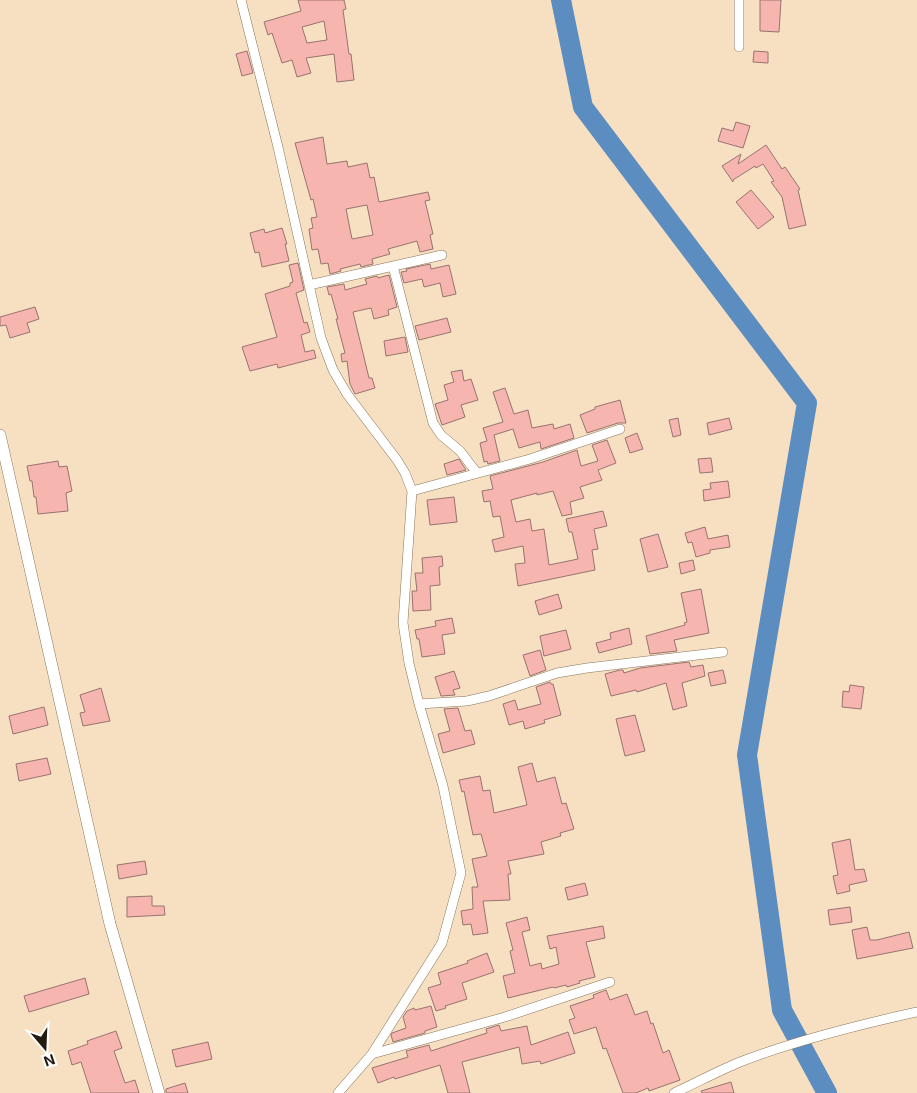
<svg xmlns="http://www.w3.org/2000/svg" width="917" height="1093" viewBox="0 0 917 1093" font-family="Inter,sans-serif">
  <rect width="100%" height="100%" fill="#f7e0c2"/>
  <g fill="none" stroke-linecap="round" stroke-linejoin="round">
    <path stroke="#5b8dc0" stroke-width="20" d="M 561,0 L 583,107 L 807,403 L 747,755 L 782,1010 L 827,1093"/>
  </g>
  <path fill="#f6b6af" stroke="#98736f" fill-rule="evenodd" d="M 298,0 L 344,0 L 346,9 L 343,10 L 349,54 L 351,54 L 354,80 L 337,82 L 334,54 L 306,58 L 311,73 L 297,77 L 292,60 L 282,63 L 272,33 L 268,35 L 264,22 L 301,11 ZM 324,21 L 327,40 L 307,43 L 302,27 Z
    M 760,0 L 781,0 L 779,32 L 760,31 Z
    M 247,51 L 253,73 L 242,76 L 236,54 Z
    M 754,51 L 768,52 L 768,63 L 753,62 Z
    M 736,122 L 750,126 L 743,148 L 718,141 L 722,128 L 733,131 Z
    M 323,137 L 327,164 L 347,161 L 348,167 L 367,163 L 370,178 L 374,177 L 379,202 L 428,192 L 430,200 L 425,201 L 433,234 L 430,235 L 433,249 L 420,252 L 417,241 L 388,249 L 390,254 L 372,259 L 373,264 L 361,267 L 360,264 L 340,269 L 341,271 L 330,274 L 328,263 L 321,264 L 318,249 L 312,250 L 309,229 L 313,228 L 311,218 L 317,217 L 313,199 L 311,200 L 295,143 ZM 367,205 L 373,235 L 352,239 L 346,209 Z
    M 766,145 L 782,169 L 785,167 L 800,189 L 798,190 L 806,225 L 789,229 L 782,197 L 771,182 L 774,181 L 763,164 L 756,168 L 755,166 L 733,180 L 733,182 L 722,166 L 741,154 L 738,164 Z
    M 751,190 L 774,217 L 758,229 L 736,202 Z
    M 282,228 L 287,244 L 285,244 L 289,261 L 262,267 L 259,252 L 255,253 L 250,233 L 264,229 L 265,233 Z
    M 298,263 L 304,290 L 296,293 L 304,323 L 307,322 L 310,332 L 301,335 L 305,352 L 314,350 L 316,358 L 278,368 L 277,364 L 250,371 L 242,347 L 277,337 L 265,294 L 290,286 L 290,283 L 293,282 L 289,265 Z
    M 430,264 L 431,269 L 449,265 L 456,294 L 443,297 L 440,283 L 424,287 L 422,279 L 404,283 L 401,272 L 407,271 L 406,269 Z
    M 389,275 L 397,307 L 388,310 L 389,315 L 374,319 L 371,308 L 353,312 L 369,378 L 372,378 L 375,388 L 355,394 L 350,384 L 347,361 L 342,362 L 341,354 L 345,353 L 336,319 L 338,319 L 331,294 L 329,295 L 327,287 L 344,284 L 345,290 L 367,284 L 365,279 L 377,276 L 378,278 Z
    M 35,307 L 39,319 L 27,323 L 30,332 L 10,338 L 6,325 L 0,326 L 0,317 Z
    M 447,318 L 451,332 L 419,340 L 415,326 Z
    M 405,337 L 408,352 L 386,356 L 384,341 Z
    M 462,370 L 464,381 L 471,379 L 478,400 L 461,405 L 465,417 L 442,425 L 435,404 L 448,400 L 444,385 L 454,382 L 451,372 Z
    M 505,388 L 514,414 L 528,410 L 532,428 L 553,424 L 554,429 L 570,424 L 574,438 L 541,449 L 540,442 L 519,448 L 513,429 L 494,435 L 500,461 L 488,464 L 487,461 L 484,462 L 480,443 L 487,441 L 483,428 L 503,422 L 493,392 Z
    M 620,400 L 626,423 L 618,423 L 587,433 L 580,415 L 595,409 L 595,407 Z
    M 678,418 L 681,435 L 673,437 L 669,420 Z
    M 729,418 L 732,429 L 709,435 L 707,423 Z
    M 637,433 L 643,449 L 630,453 L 625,438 Z
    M 607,440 L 616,463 L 598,470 L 602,480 L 580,487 L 584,498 L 570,502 L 572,514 L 562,516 L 553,491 L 537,495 L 537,493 L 511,500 L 516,522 L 530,519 L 532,531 L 544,529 L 549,565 L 578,559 L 572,532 L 569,532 L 566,519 L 603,511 L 607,526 L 594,529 L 598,549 L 592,550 L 595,570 L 518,586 L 515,564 L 525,563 L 523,546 L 495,552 L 492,540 L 504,537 L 500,516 L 493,517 L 490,501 L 484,502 L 482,491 L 493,489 L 490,476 L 543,462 L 577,450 L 581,466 L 598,461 L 592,445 Z
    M 711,458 L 713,472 L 700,473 L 698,459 Z
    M 459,459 L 466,470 L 447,475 L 444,464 Z
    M 58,461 L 59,467 L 67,466 L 72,491 L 66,493 L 68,511 L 38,514 L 36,497 L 34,497 L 32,481 L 30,481 L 27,466 Z
    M 728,481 L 730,497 L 704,501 L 703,490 L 711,489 L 710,483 Z
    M 454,497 L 457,522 L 430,525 L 427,500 Z
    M 705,527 L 708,539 L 728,535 L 730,547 L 710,550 L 710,553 L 696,557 L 692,542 L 688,543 L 685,533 Z
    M 658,534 L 668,567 L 648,572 L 640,539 Z
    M 442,556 L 443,566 L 439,567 L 440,585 L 430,586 L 431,610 L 413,611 L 412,591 L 417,591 L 415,573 L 423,573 L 422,558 Z
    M 693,560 L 695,570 L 681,574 L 679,563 Z
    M 701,589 L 709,633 L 674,640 L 677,651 L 650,654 L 646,636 L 685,625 L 684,623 L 687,622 L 681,593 Z
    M 558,594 L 562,608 L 539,615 L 535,601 Z
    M 452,618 L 455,633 L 442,635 L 445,654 L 422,657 L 419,639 L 417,639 L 415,630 L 436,626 L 435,621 Z
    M 629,628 L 632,644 L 599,653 L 596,643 L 611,639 L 610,633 Z
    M 566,630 L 571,649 L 544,656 L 540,636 Z
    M 540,650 L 546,670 L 530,676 L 523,655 Z
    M 689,662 L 691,667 L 703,665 L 705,676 L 682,683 L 687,706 L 673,710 L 666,683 L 637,692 L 636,690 L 611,696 L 605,674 L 620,670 L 623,670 L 624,673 L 640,668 Z
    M 723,670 L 726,683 L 711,686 L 708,673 Z
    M 454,671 L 460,688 L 453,690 L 455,695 L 441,696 L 435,677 Z
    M 550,682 L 551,684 L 553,684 L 561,715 L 544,720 L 545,723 L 525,729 L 523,721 L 509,725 L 503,704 L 515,700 L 518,710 L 541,704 L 536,687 Z
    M 850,685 L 864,687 L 861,709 L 842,707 L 843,691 L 849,692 Z
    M 101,688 L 110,721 L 83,726 L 80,713 L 85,712 L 80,695 Z
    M 44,707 L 48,725 L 13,734 L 9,716 Z
    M 458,708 L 465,731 L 471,730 L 475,744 L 443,753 L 438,734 L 450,731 L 444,709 Z
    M 635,715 L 645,751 L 625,756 L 616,719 Z
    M 47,758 L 51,774 L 19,781 L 16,764 Z
    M 532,763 L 537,782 L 555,777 L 562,804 L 566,803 L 574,829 L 560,833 L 561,836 L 541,842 L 544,854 L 508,861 L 511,874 L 508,874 L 510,900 L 483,901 L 488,933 L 473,935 L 471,924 L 463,925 L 461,911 L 473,909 L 472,887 L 478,887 L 472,859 L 487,856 L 481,834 L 473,835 L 464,791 L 462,792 L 459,780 L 480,776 L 483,791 L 490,790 L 494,813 L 527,805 L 518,767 Z
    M 850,839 L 855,870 L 864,869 L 867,881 L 849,885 L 850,891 L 837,894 L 833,876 L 838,875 L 832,843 Z
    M 145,861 L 147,874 L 119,879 L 117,865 Z
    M 585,883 L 588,895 L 568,900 L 565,888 Z
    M 152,896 L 152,906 L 164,906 L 165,915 L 127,917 L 127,897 Z
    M 850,907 L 852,922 L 830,925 L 828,910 Z
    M 527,917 L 530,930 L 522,932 L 530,966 L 541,963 L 542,969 L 559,964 L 556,947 L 550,949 L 547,936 L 603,926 L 605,938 L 586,942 L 595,977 L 579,981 L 580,983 L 567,987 L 566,985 L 554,988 L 553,987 L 508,998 L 503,976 L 515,973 L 510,951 L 513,950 L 506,923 Z
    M 867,927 L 870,940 L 877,940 L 909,932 L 913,948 L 857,959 L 852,930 Z
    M 487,953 L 494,972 L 462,983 L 467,999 L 445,1006 L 446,1008 L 436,1011 L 428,988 L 441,984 L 438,973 L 468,963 L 467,961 Z
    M 85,978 L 89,994 L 29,1012 L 24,996 Z
    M 606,990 L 610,1000 L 627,994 L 635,1015 L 647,1011 L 651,1024 L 653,1023 L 663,1053 L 669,1050 L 680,1080 L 649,1091 L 648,1088 L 636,1093 L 623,1093 L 606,1048 L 603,1049 L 596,1027 L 574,1034 L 569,1020 L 575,1018 L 570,1006 L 594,998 L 593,995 Z
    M 431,1006 L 437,1027 L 425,1031 L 425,1033 L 393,1042 L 391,1035 L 392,1033 L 406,1028 L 403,1017 L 407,1011 L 414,1008 L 415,1010 Z
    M 499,1025 L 501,1031 L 527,1026 L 531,1045 L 568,1032 L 575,1053 L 541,1064 L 540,1061 L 522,1064 L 519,1047 L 462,1062 L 470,1093 L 448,1093 L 440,1065 L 395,1079 L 394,1077 L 378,1083 L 372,1068 L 408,1057 L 406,1051 L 429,1045 L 431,1051 L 487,1033 L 486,1029 Z
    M 116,1031 L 122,1048 L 114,1051 L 125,1083 L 135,1080 L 139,1093 L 91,1093 L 81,1062 L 72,1065 L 68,1051 L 88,1044 L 87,1041 Z
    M 208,1042 L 212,1059 L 176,1067 L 172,1050 Z
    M 731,1082 L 734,1093 L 702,1093 L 701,1091 Z
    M 185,1083 L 188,1093 L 166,1093 L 166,1089 Z"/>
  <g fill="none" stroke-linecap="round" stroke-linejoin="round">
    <defs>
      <path id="minor" d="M 241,0 L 278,147 L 321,338 L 333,370 L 347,394 L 397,460 L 405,473 L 412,491 L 403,623 L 409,663 L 419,704 L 443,786 L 461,873 L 442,943 L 372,1054 L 338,1093
        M 739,0 L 739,47
        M 393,266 L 433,423 L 441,435 L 460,451 L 477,473
        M 309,285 L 442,255
        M 412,491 L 530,459 L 620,429
        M 419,704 L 467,701 L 489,696 L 557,673 L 587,668 L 723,652
        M 372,1054 L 505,1017 L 610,982
        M 674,1093 C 696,1083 718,1071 740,1062 C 797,1040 858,1025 917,1012"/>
      <path id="tertiary" d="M 0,435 L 110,924 L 159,1093"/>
    </defs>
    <use href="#minor" stroke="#89755a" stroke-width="10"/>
    <use href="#tertiary" stroke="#89755a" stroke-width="12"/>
    <use href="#minor" stroke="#fff" stroke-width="9"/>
    <use href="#tertiary" stroke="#fff" stroke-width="11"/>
  </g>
  <g transform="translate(45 1048) rotate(161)" stroke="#ffffff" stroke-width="4" paint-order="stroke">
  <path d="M0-4L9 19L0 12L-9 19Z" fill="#231b10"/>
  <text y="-8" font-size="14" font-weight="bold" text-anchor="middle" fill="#231b10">N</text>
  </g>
</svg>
